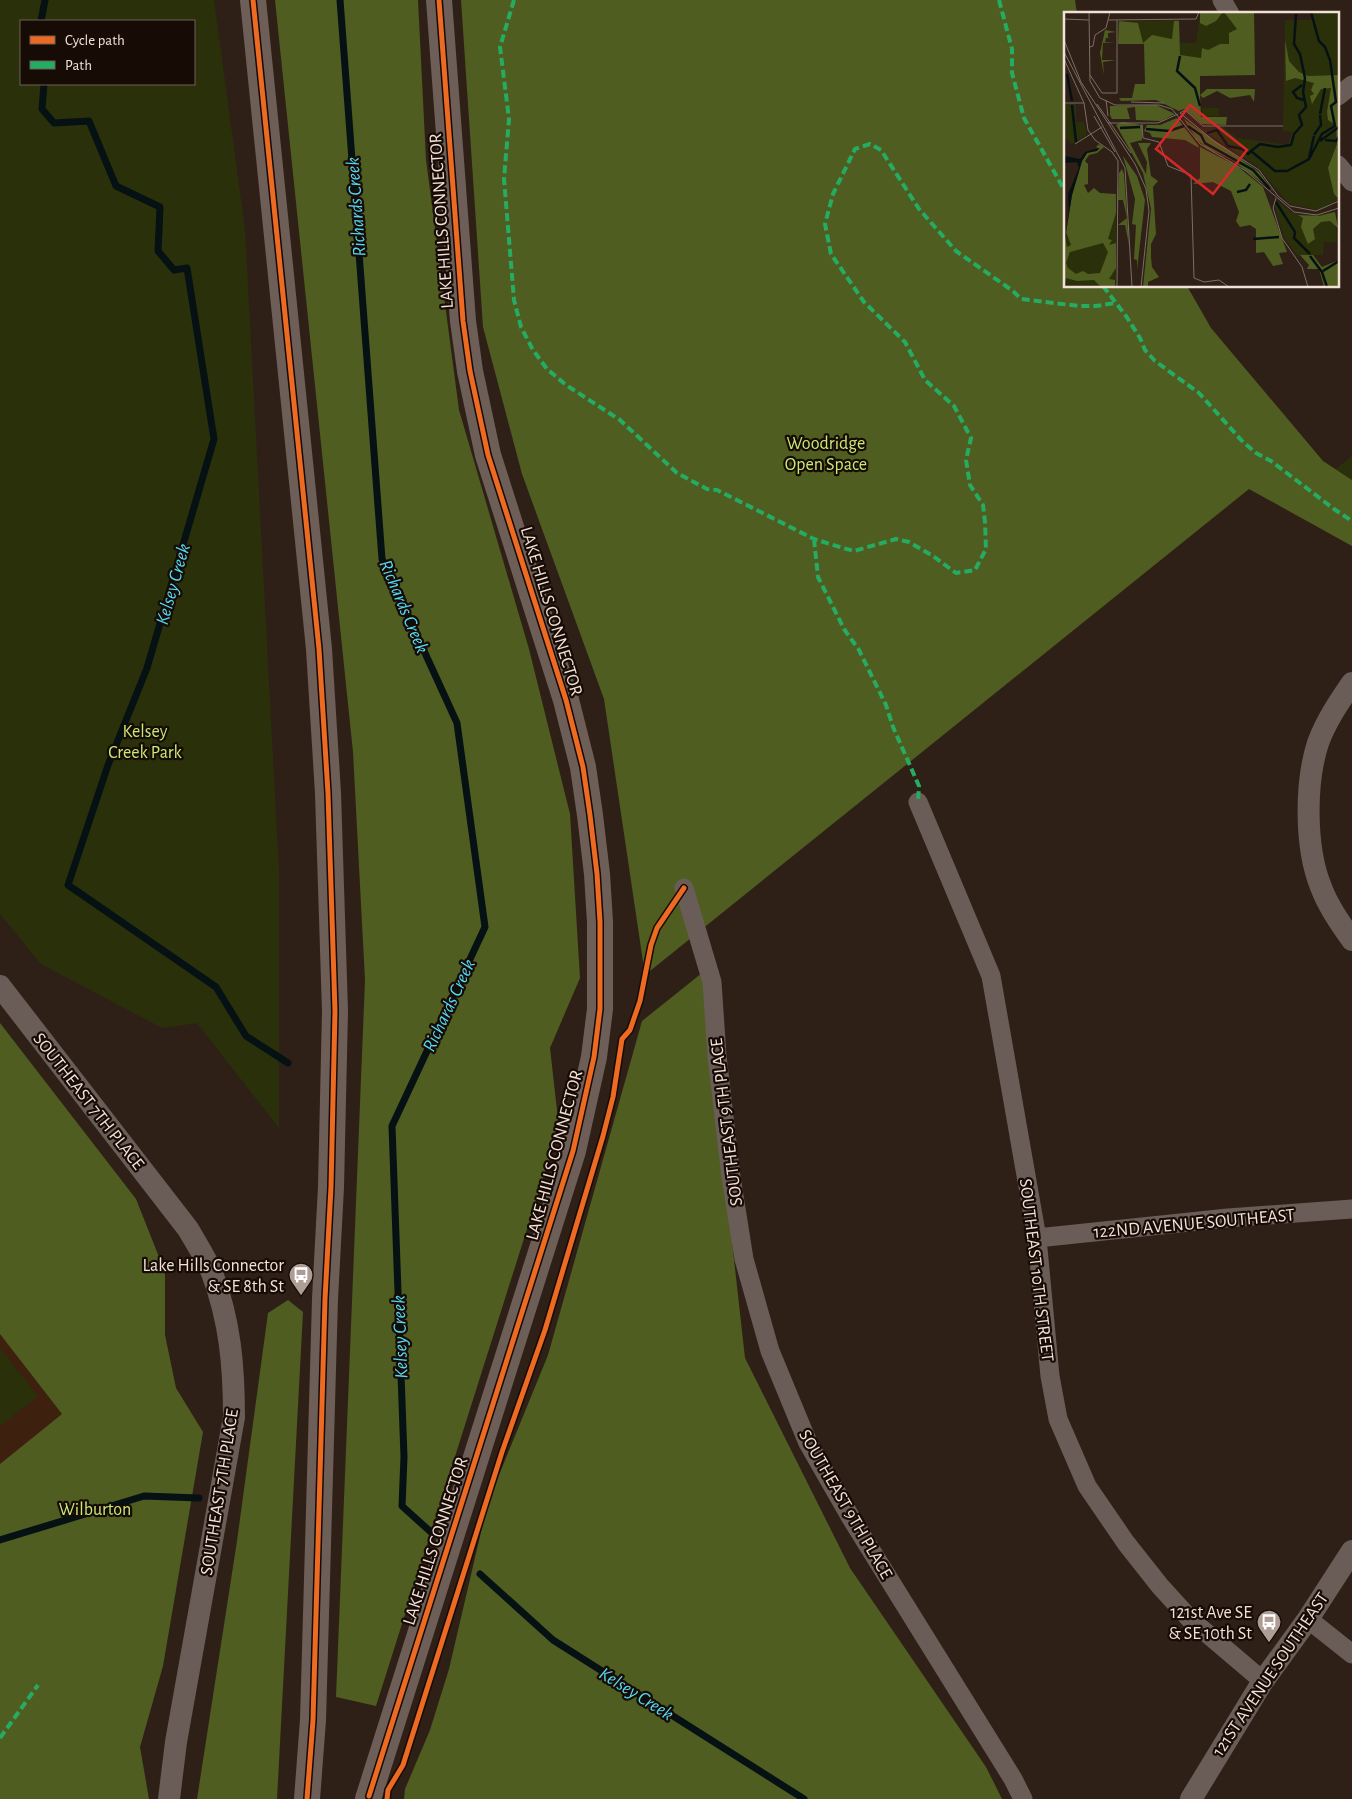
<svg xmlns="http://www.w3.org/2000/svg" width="1352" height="1799" viewBox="0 0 1352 1799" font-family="'Alegreya Sans',sans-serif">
  <rect width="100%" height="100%" fill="#2e2017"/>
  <path fill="#3e200e" d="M 0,1334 L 62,1414 L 0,1464 Z"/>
  <path fill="#2a310a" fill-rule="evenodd" d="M 0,0 L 214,0 L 245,230 L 279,872 L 279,1128 L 197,1023 L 162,1028 L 41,964 L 0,914 ZM 21,21 L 194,21 L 194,84 L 21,84 Z
    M 1352,456 L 1352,480 L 1336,469 Z
    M 0,1348 L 38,1396 L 0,1426 Z"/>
  <path fill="#4f5d20" d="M 275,0 L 418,0 L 426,160 L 459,410 L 529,649 L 570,814 L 580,978 L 550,1048 L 559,1128 L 376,1706 L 336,1697 L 365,980 L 353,752 Z
    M 461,0 L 1075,0 L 1077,14 L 1066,14 L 1066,286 L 1187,286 L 1211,328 L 1323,461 L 1352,480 L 1352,546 L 1249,489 L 645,975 L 604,699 L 522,474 L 483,327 Z
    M 702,973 L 745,1358 L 850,1568 L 986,1767 L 1002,1799 L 404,1799 L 405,1789 L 430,1730 L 449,1669 L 488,1502 L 548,1355 L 642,1021 Z
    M 0,1023 L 136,1199 L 165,1272 L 165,1335 L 176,1388 L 203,1432 L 163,1666 L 140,1747 L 149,1799 L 0,1799 L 0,1464 L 62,1414 L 0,1334 Z
    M 288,1300 L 303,1312 L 277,1799 L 197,1799 L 237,1541 L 268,1313 Z"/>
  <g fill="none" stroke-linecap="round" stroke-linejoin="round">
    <path stroke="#061114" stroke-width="7" d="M 340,0 L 382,559 L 457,723 L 485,927 L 392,1126 L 404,1457 L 402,1506 L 433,1534
      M 41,21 L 45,0
      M 44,84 L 42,109 L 54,123 L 89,121 L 116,186 L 160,207 L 158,251 L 174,270 L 187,268 L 214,439 L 147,668 L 108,765 L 68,885 L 216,987 L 246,1036 L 288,1063
      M 0,1540 L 144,1496 L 199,1498
      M 480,1574 L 553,1640 L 804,1799"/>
    <path stroke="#6a5c57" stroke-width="19" d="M 1222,0 L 1230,14
      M 1338,96 L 1352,85
      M 1338,165 L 1352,182
      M 918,802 L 991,976 L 1037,1238 L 1050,1376 L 1058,1419 L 1087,1486 L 1126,1543 L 1160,1586 L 1190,1619 L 1263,1681
      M 684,888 L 712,982 L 717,1056 L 731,1177 L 744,1259 L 770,1351 L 808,1443 L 851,1518 L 1013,1779 L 1023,1799
      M 1037,1238 L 1228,1218 L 1352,1209
      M 1308,1619 L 1352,1654"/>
    <path stroke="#6a5c57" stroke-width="22" d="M 1352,683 C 1339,702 1326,721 1318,743 C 1305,783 1305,848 1321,887 C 1328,906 1340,923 1352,940
      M 0,986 L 188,1229 C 196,1243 206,1258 212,1273 C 230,1321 234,1366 234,1417 L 176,1742 L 169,1799
      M 1191,1799 L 1263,1681 L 1308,1619 L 1352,1551"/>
    <path stroke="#6e5e58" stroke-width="26" d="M 253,0 L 319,649 L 328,793 L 335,1011 L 331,1187 L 325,1299 L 313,1720 L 307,1799
      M 368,1799 L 573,1151 L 594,1057 L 600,1009 L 600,922 L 597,874 L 590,815 L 583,767 L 566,700 L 488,455 L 470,371 L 463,321 L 439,0"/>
    <path stroke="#26ab63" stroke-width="4" stroke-dasharray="8 4" stroke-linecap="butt" d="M 514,0 L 500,47 L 509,119 L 504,179 L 514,300 L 521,327 L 533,350 L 547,369 L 566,385 L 620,420 L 677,473 L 707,489 L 717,490 L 814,539 L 843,548 L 854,551 L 896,539 L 909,542 L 933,556 L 956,573 L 975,570 L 986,549 L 985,522 L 983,505 L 970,485 L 966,460 L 971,438 L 954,406 L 925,380 L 905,342 L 864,302 L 831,254 L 825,224 L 833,194 L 855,149 L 870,144 L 881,150 L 919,209 L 956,251 L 1013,291 L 1021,299 L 1079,306 L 1096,306 L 1115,303
      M 999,0 L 1012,49 L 1012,73 L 1024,118 L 1066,193
      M 1103,286 L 1126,316 L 1140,338 L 1145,350 L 1155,361 L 1199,393 L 1243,442 L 1256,453 L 1271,461 L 1334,509 L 1352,521
      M 814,539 L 818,577 L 844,629 L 859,650 L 886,705 L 893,727 L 919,786 L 918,802
      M 0,1738 L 38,1685"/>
    <defs>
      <path id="cycleway" d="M 253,0 L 319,649 L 328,793 L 335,1011 L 331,1187 L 325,1299 L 313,1720 L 307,1799
        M 369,1796 L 573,1151 L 594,1057 L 600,1009 L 600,922 L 597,874 L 590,815 L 583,767 L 566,700 L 488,455 L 470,371 L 463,321 L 439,0
        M 387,1799 L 388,1790 L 403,1765 L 502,1452 L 545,1330 L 603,1136 L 613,1097 L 622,1039 L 630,1030 L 640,1001 L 651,945 L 657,928 L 684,888"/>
    </defs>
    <use href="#cycleway" stroke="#160b05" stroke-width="8"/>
    <use href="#cycleway" stroke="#ed6a23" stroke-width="5"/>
  </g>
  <defs>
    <symbol id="bus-pin" viewBox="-11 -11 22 30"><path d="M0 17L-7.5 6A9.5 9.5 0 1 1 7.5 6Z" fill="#ae9d94" stroke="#160b05"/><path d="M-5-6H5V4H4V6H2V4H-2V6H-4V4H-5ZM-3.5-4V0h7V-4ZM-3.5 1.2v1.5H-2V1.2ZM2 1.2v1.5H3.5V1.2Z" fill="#fff"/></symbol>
  </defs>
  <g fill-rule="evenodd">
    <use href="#bus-pin" x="287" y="1261" width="28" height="38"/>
    <use href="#bus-pin" x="1255" y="1608" width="28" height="38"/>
  </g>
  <g text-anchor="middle" stroke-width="4.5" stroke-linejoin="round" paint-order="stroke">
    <g font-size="18" fill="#f3e1d8" stroke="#160b05">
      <text transform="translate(441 221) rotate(-94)" y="6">LAKE HILLS CONNECTOR</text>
      <text transform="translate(552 611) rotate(73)" y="6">LAKE HILLS CONNECTOR</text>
      <text transform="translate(89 1101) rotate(52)" y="6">SOUTHEAST 7TH PLACE</text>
      <text transform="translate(726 1122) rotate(-97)" y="6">SOUTHEAST 9TH PLACE</text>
      <text transform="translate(554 1155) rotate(-75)" y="6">LAKE HILLS CONNECTOR</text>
      <text transform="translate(1194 1223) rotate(-5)" y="6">122ND AVENUE SOUTHEAST</text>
      <text transform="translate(1037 1270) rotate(83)" y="6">SOUTHEAST 10TH STREET</text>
      <text transform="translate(219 1492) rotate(-81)" y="6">SOUTHEAST 7TH PLACE</text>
      <text transform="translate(846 1504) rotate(60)" y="6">SOUTHEAST 9TH PLACE</text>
      <text transform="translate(435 1541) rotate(-72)" y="6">LAKE HILLS CONNECTOR</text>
      <text transform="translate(1270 1674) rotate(-56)" y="6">121ST AVENUE SOUTHEAST</text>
    </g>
    <g font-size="18" fill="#c9ea74" stroke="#160b05">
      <text x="826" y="449">Woodridge<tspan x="826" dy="21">Open Space</tspan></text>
      <text x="145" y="737">Kelsey<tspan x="145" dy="21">Creek Park</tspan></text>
      <text x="95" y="1515">Wilburton</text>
    </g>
    <g font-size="18" fill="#f3e1d8" stroke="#160b05" text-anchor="end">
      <text x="284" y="1271">Lake Hills Connector<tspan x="284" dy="21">&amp; SE 8th St</tspan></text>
      <text x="1252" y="1618">121st Ave SE<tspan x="1252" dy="21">&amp; SE 10th St</tspan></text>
    </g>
    <g font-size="19" font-style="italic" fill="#54d9f5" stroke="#160b05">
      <text transform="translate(355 207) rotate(-94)" y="7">Richards Creek</text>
      <text transform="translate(172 584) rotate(-74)" y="7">Kelsey Creek</text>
      <text transform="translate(405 606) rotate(67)" y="7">Richards Creek</text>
      <text transform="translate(448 1005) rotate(-65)" y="7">Richards Creek</text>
      <text transform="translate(399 1337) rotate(-92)" y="7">Kelsey Creek</text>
      <text transform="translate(637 1693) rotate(32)" y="7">Kelsey Creek</text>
    </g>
  </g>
  <g transform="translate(1064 12)">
    <rect width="275" height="275" fill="#2e2017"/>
    <path d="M 136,0 L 190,0 L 191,63 L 136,64 L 136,110 L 120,97 L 115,99 L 93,88 L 82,87 L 80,32 L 54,32 L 54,10 L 115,8 L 116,31 L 132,31 ZM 248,0 L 275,0 L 275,187 L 254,198 L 225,192 L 194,155 L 140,119 L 159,115 L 173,126 L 224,133 L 228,120 L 219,119 L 221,8 L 248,8 ZM 0,92 L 12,92 L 12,110 L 20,110 L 23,122 L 8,132 L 0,125 ZM 138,96 L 155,96 L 155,104 L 138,104 ZM 213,189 L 227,200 L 241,204 L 271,200 L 273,230 L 260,230 L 259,243 L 233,243 L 220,225 L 211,195 ZM 8,197 L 52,198 L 52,275 L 0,275 L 0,231 Z" fill="#2a310a"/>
    <path d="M 136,0 L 159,0 L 152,9 L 142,14 L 136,11 ZM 160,0 L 190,0 L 191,63 L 136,64 L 136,83 L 143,77 L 191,77 L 190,90 L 186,83 L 166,86 L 153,79 L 139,86 L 136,83 L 137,105 L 163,105 L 162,113 L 138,112 L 120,97 L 115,99 L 92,88 L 57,89 L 55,86 L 68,86 L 71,72 L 81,72 L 80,32 L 54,32 L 55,9 L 74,11 L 79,31 L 88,23 L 108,27 L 110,9 L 115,9 L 116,43 L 137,46 L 138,36 L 144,38 L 156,32 L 165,32 L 165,21 L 173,17 ZM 41,18 L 52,20 L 44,21 L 44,25 L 47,25 L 42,26 L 41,30 L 52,30 L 39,31 L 38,48 L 52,48 L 39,50 L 40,63 L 36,41 ZM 221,28 L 225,49 L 235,60 L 244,64 L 275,63 L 275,187 L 270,182 L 264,156 L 273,132 L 272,113 L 264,108 L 263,100 L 267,76 L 257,77 L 248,92 L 246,84 L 250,82 L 247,78 L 250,71 L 231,66 L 222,69 ZM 92,93 L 111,102 L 97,109 L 72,108 L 71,95 L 63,96 L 66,107 L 48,107 L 46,103 L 46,94 ZM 113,106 L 134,133 L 135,136 L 121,128 L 88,125 L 86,121 L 80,119 L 83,113 L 96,113 ZM 120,107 L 195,160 L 209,179 L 168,148 L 143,136 L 133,128 ZM 58,110 L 78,113 L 78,128 L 66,131 L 82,162 L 83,150 L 74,131 L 94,131 L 87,131 L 83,137 L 87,164 L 94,169 L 89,175 L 92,222 L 87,232 L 87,245 L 88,255 L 95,265 L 84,270 L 84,275 L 79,275 L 87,197 L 79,161 L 52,113 ZM 35,132 L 40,135 L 33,141 L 25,143 L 21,149 L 24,152 L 24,172 L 20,173 L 24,181 L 30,176 L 36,181 L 52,182 L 52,201 L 44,227 L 48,228 L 45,233 L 52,231 L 52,256 L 45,267 L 51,268 L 51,275 L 37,275 L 30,268 L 13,269 L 2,266 L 0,275 L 0,233 L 1,225 L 3,235 L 7,233 L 2,220 L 8,183 L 18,149 L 23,141 L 36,137 L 32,135 ZM 39,231 L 44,240 L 36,261 L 24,262 L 19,259 L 12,262 L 4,256 L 2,251 L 6,240 ZM 136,135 L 173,154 L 199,175 L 223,240 L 215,241 L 219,252 L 209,254 L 200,240 L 192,241 L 192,217 L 186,213 L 176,215 L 172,209 L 175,200 L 167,179 L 149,170 L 129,172 L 136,166 ZM 59,144 L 73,164 L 81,188 L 73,258 L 73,248 L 70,247 L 72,213 L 68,212 L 71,187 ZM 58,157 L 60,162 L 65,233 L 61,213 L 54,213 L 63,206 L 59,188 L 54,188 L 55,161 ZM 271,200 L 274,216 L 266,209 L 257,210 L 249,217 L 251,227 L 244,232 L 237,215 L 239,206 L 234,203 L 255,204 ZM 236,243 L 249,243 L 258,255 L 275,248 L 275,275 L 260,275 L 255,257 L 243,257 L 245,253 Z" fill="#4f5d20" fill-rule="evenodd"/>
    <path d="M 35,136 L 33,139 L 23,141 L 18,149 L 8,183 L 0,233 L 5,198 L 4,182 L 15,156 L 13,150 L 0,151 L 0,144 L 16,147 L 21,140 Z" fill="#061114"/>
    <path fill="none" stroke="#061114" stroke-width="2.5" d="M 116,44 L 113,59 L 131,76 L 136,94M 3,62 L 8,89M 238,73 L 229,80 L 233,86 L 240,88M 8,93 L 12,130M 256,102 L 261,76M 124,114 L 137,123 L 141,131 L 189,158 L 206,177M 56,116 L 76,115M 82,117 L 105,119 L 120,114M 143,121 L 153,118 L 164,134 L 179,137 L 184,142 L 187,139 L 211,159 L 223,159 L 245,147 L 258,122 L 271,114 L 267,94 L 272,90 L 266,48 L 261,35 L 255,29 L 247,0M 250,123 L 257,113 L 256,103M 261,128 L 272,129 L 275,125M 256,129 L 275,115M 187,139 L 196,132 L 214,135 L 227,133 L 230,122 L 238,113 L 235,103 L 242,95 L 239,80 L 241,66 L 236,42 L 230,32 L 232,2M 245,146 L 250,124M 173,180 L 182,178 L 186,172M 212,190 L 231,220 L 230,226 L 246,242M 189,227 L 215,225M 246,244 L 258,260 L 263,275M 259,259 L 275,249"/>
    <path fill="none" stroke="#7d6d64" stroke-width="1" d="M 25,0 L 26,69 L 36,86 L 51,93 L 95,93 L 108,97 L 136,132 L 182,159 L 230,200 L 253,203 L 275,196M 0,7 L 25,8M 44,8 L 132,7 L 135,0M 0,28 L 17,70 L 71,152 L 82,177 L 85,199 L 77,275M 26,35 L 29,34 L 31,23 L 42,16 L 46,0M 0,40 L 61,156 L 68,275M 0,47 L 20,91 L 24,118 L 31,128 L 48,140 L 54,149 L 53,275M 26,63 L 38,81 L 53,81 L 53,8M 42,88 L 44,104M 67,90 L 100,91M 0,91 L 20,91M 33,92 L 67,141M 116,101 L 121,98 L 139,114 L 219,114M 116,101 L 150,129 L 195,158 L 214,184 L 226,194 L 252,199 L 275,189M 30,104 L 51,140M 44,111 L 94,111 L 114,102M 78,112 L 79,126 L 95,130 L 104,154 L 127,163 L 130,266 L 140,270 L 155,268 L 165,275M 11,132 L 38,115M 212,186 L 209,196 L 218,226 L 238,255 L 244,275"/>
    <path fill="#d62828" fill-opacity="0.15" stroke="#d62828" stroke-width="2.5" d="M 126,93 L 183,138 L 149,182 L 92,137 Z"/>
    <rect width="275" height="275" fill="none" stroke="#f3e1d8" stroke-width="2.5"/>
  </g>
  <rect x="20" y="20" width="175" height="65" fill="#160b05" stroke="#6e6159"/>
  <rect x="30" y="36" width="25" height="8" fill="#ed6a23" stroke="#6e6159"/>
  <text x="65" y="45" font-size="15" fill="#f3e1d8">Cycle path</text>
  <rect x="30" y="61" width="25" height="8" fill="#26ab63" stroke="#6e6159"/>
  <text x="65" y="70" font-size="15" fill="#f3e1d8">Path</text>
</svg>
